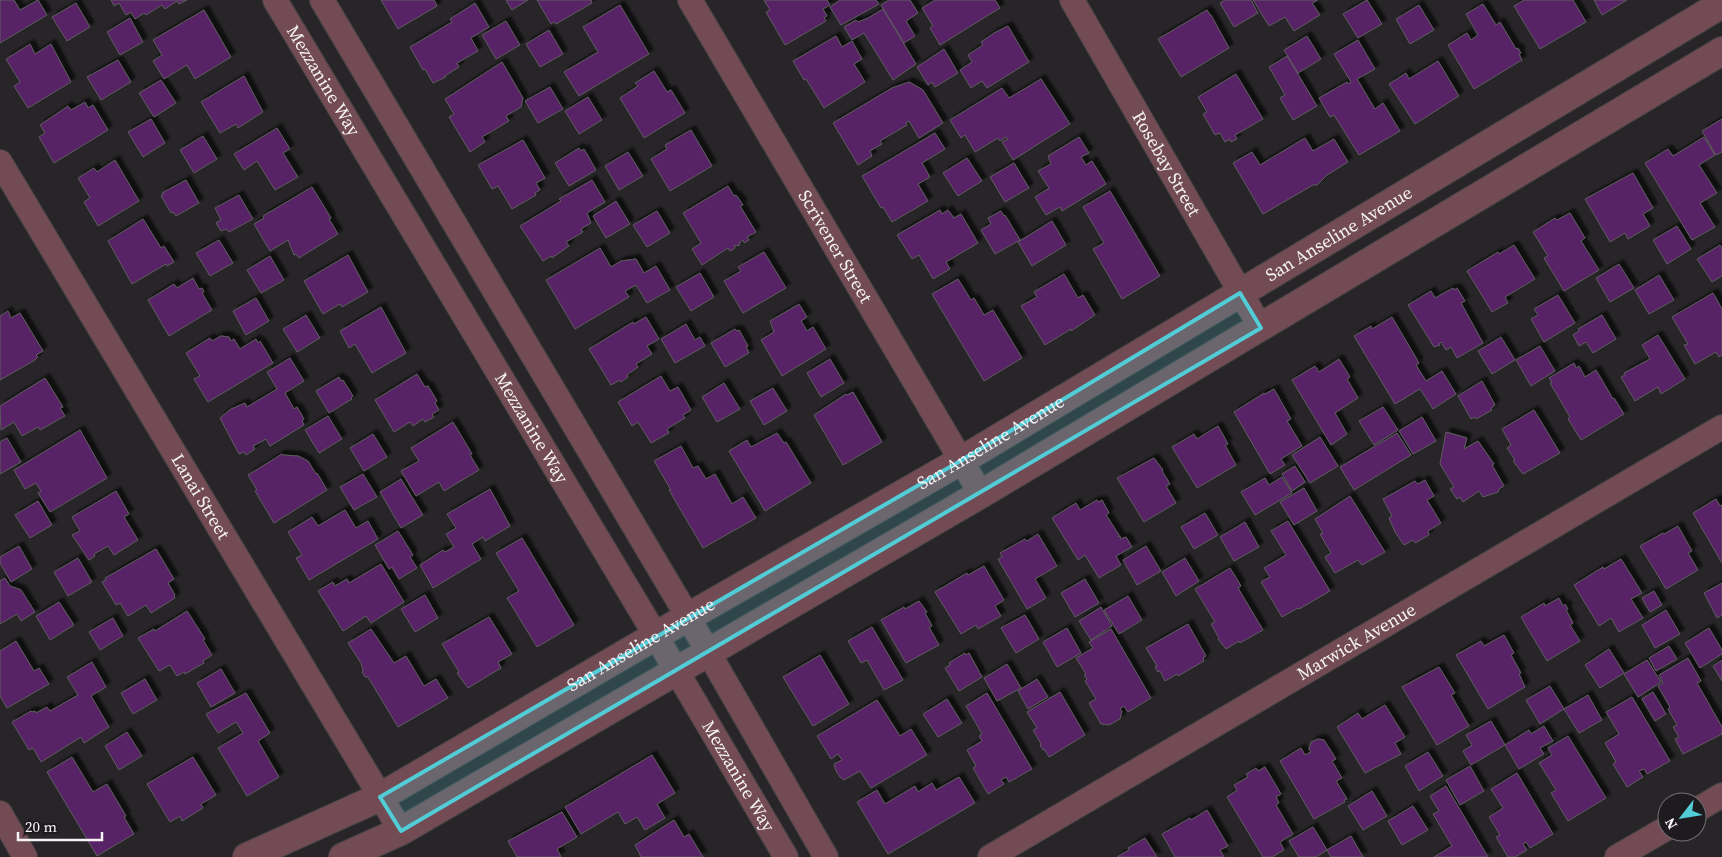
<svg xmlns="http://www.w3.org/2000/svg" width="1722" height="857" viewBox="0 0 1722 857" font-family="'Source Serif 4',serif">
  <defs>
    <filter id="shadow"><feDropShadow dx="4.5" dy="-4.5" stdDeviation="1" flood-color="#0009"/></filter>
  </defs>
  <rect width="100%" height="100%" fill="#272527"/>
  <path fill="#592366" stroke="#5e5c5f" filter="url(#shadow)" d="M 0,0 L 14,0 L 20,10 L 38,0 L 47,15 L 0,43 Z
    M 111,0 L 187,0 L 179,4 L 177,1 L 165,9 L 162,5 L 146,15 L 144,13 L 135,19 L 131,12 L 126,15 L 119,3 L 114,6 Z
    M 381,0 L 434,0 L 437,6 L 398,29 Z
    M 506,0 L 528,0 L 512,10 Z
    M 537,0 L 591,0 L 592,3 L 556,24 L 554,22 L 551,24 Z
    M 764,0 L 827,0 L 830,5 L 823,9 L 827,16 L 824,18 L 826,21 L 785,45 L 766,12 L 770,10 Z
    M 840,0 L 876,0 L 879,4 L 841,25 L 830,7 Z
    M 889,0 L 910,0 L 918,13 L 906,21 L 915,36 L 904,43 L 881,5 Z
    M 935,0 L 995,0 L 1000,8 L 940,45 L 930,28 L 933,26 L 922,8 Z
    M 1225,0 L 1251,0 L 1258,13 L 1234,27 L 1220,3 Z
    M 1253,0 L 1318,0 L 1312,3 L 1320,15 L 1294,31 L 1285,17 L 1269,26 Z
    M 1367,0 L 1382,24 L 1358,38 L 1343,14 Z
    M 1524,0 L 1573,0 L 1586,22 L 1540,49 L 1514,6 Z
    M 1594,0 L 1627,0 L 1602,15 Z
    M 76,3 L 90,27 L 67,41 L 52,17 Z
    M 475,3 L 489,27 L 471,38 L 478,51 L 457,63 L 459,67 L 445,76 L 446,77 L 433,83 L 425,69 L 423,70 L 410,47 L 452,22 L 450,19 Z
    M 1483,4 L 1496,25 L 1500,22 L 1516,49 L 1518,48 L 1521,53 L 1519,54 L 1522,60 L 1474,89 L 1448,45 L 1467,33 L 1471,40 L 1478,35 L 1466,14 Z
    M 620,5 L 649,54 L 579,96 L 564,72 L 598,52 L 583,27 Z
    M 1419,5 L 1434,30 L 1410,44 L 1396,19 Z
    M 883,9 L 916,64 L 893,80 L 864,33 L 852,40 L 844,27 L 856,20 L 858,22 L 868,18 Z
    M 204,10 L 231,57 L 195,79 L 187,65 L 164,79 L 153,61 L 162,55 L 153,40 Z
    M 1207,10 L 1210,15 L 1211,15 L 1229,48 L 1181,77 L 1158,39 Z
    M 130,18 L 143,42 L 120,55 L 107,32 Z
    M 506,21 L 520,45 L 496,59 L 482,35 Z
    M 1008,26 L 1029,62 L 987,88 L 982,81 L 971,88 L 960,70 L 972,62 L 968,55 L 983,45 L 981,42 L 994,33 Z
    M 549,30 L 563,54 L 540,67 L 526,44 Z
    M 836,36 L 842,47 L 852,41 L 862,59 L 854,64 L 865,82 L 824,108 L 806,79 L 804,80 L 793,61 Z
    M 1307,36 L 1321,59 L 1298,73 L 1284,50 Z
    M 1358,40 L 1375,69 L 1357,79 L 1375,109 L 1383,103 L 1400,131 L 1359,155 L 1334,115 L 1330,117 L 1319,98 L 1347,82 L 1348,84 L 1351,82 L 1334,54 Z
    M 30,44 L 35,54 L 51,44 L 71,82 L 28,108 L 14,86 L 20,82 L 6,59 Z
    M 944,49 L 958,73 L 935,87 L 932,82 L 928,85 L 917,67 Z
    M 1287,56 L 1317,106 L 1293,120 L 1280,98 L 1285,95 L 1269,67 Z
    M 118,60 L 131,82 L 101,100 L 87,77 Z
    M 1438,61 L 1459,96 L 1415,124 L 1389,84 L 1406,73 L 1409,79 Z
    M 502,62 L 523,98 L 521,107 L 506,116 L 509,121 L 482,137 L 485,142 L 470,152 L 449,117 L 454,114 L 445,99 Z
    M 654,71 L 667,92 L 671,90 L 685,113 L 644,138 L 620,98 L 638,86 L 635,83 Z
    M 1236,74 L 1263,119 L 1235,135 L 1237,139 L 1231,142 L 1230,139 L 1225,142 L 1220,133 L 1215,135 L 1203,114 L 1207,112 L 1198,97 Z
    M 244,76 L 263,112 L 238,128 L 236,124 L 220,133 L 201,102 Z
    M 1041,79 L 1070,124 L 1013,160 L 1002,142 L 1008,139 L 1006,137 L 1000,141 L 998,138 L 975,152 L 965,135 L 961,138 L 950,120 L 1002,88 L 1009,98 Z
    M 161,80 L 176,103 L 154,117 L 139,93 Z
    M 909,82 L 923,90 L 943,123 L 919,138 L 909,121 L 906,123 L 907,125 L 880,141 L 882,144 L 870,151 L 872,156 L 858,165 L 833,123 L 892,88 Z
    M 550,87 L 563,109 L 538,123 L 525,101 Z
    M 588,97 L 602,120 L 579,134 L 565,111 Z
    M 85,102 L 88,108 L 93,105 L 108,130 L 54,163 L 39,137 L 45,133 L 40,125 L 68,106 L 71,110 Z
    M 151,119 L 165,143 L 143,157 L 128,132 Z
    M 1722,119 L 1722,152 L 1716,155 L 1702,131 Z
    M 277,128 L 290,149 L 283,153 L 298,177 L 275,190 L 257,161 L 244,170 L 234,154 Z
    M 691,130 L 712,166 L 670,191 L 651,159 L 667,149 L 665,145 Z
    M 935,133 L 945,149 L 922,163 L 930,177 L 918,184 L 928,201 L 892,222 L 883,207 L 881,208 L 862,176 Z
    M 203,136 L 217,159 L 194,173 L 180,150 Z
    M 1079,137 L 1089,153 L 1081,157 L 1086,165 L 1092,161 L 1106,184 L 1062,211 L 1060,207 L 1046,215 L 1035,197 L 1049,188 L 1038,171 L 1051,164 L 1048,156 Z
    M 1704,137 L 1715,155 L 1699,165 L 1717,193 L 1700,203 L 1715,227 L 1692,240 L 1645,163 L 1668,149 L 1673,156 Z
    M 1305,138 L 1313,151 L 1334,139 L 1348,162 L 1327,175 L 1317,185 L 1313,185 L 1263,214 L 1233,163 L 1252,152 L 1260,165 Z
    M 523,140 L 545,178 L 536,183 L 540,190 L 535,193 L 536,195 L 512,209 L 498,186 L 492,189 L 478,165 Z
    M 579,148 L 581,151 L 584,149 L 596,170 L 569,186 L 555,163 Z
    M 628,152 L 643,176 L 619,190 L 605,166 Z
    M 967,158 L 982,181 L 958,196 L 943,173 Z
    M 115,160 L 139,201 L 98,226 L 84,202 L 90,198 L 78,178 L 94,168 L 97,172 Z
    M 1014,163 L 1029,188 L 1005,202 L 990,177 Z
    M 1633,173 L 1653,208 L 1643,214 L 1650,226 L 1628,239 L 1625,233 L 1610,242 L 1585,199 Z
    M 186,180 L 199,203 L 176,216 L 173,212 L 171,213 L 161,196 L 163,195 L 162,193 Z
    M 592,180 L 605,202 L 587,213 L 591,223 L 581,229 L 583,232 L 566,242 L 569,246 L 552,258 L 551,256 L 543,261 L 520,226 L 561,201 L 559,199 Z
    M 728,186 L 734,196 L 736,195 L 743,205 L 740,206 L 756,232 L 747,237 L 749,240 L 744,243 L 743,240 L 739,243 L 740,245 L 734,246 L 735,248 L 730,251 L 728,248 L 702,265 L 692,249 L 701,243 L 683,213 Z
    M 312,187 L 331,218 L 329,219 L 338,234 L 299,258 L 296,254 L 294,255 L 288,240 L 270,251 L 254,224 L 264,218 L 263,216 Z
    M 1110,191 L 1160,276 L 1122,299 L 1093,249 L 1104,243 L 1083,207 Z
    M 239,195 L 253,219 L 229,232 L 226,229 L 221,231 L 216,223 L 221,220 L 215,208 Z
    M 616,201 L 630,224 L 606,238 L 593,216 Z
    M 940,210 L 942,214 L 948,210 L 954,218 L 961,214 L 978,243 L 946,262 L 950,269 L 933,279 L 919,255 L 912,259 L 897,235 Z
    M 657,211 L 670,233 L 647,247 L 633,225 Z
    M 1001,211 L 1004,216 L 1005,215 L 1020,240 L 995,254 L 981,230 L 991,224 L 988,218 Z
    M 1570,213 L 1585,238 L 1581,241 L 1599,270 L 1564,291 L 1544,258 L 1548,256 L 1533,232 L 1555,218 L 1557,220 Z
    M 143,219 L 161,248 L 164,246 L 174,262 L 167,266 L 166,264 L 132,284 L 108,241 Z
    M 1052,221 L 1066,245 L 1032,266 L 1018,242 Z
    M 1677,226 L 1691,249 L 1667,264 L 1653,240 Z
    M 219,240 L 233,263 L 210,276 L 196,253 Z
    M 1514,245 L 1535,279 L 1505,297 L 1508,303 L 1492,312 L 1467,271 L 1498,252 L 1499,254 Z
    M 1720,245 L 1722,248 L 1722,276 L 1712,282 L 1697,259 Z
    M 600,248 L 611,267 L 621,261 L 636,259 L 644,273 L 656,266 L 670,290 L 647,303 L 636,285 L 625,291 L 629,297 L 575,329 L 546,280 Z
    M 764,252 L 786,288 L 743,313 L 724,281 L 741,271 L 738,267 Z
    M 348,255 L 368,292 L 342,307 L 340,304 L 323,314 L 304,281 Z
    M 270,256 L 284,280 L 261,293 L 247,270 Z
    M 1619,264 L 1634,288 L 1610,302 L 1596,278 Z
    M 700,273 L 714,297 L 691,311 L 676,287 Z
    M 1064,274 L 1078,298 L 1083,295 L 1095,315 L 1071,331 L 1071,329 L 1045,345 L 1021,306 L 1037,297 L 1034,292 Z
    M 1659,275 L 1674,300 L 1649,314 L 1635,290 Z
    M 193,278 L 199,289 L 202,288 L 204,292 L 202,293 L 212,310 L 169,336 L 148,300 L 174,284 L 177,288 Z
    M 958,279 L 971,300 L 974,298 L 984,315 L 993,310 L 1022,358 L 984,381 L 932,294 Z
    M 1453,288 L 1454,290 L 1457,288 L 1465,301 L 1461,303 L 1483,343 L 1457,358 L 1451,347 L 1446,350 L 1441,342 L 1439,344 L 1440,345 L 1434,347 L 1408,305 L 1431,291 L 1435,298 Z
    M 1713,293 L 1722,309 L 1722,355 L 1719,357 L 1716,352 L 1695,364 L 1684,345 L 1688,344 L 1672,317 Z
    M 1558,295 L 1575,323 L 1544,342 L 1531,319 L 1538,315 L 1534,309 Z
    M 256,298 L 269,321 L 246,335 L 233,311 Z
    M 799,304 L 807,317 L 801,321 L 807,331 L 813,327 L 826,349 L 782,376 L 761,340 L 774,332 L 770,321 Z
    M 381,307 L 406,353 L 372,373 L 355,344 L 349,348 L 340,331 Z
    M 8,311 L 11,318 L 20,313 L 43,351 L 36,355 L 38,357 L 35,360 L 0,380 L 0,316 Z
    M 306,315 L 320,338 L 297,352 L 283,329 Z
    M 1602,315 L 1616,339 L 1593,353 L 1586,342 L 1579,346 L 1573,335 L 1579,331 L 1578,329 Z
    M 646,317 L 659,339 L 647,346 L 652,354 L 636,364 L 638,367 L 627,375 L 628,377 L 621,382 L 620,380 L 611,385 L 589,349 L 633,322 L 634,324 Z
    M 1392,317 L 1419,363 L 1416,365 L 1426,381 L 1442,371 L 1456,394 L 1433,409 L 1420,389 L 1395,404 L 1354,336 L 1371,326 L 1372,329 Z
    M 686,324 L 695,340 L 700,337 L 705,346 L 675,363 L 661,339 Z
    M 735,329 L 737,331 L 739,330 L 748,346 L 746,347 L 749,353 L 725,367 L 711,343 Z
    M 1658,335 L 1685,379 L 1661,394 L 1658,387 L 1635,401 L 1621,377 L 1625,375 L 1624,373 L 1650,359 L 1642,345 Z
    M 221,336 L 229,337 L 231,341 L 234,339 L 240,349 L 256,339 L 258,343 L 260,341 L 273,363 L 208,402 L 194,379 L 200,376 L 186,353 L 210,338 L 212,341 Z
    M 1501,337 L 1515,360 L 1492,374 L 1478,351 Z
    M 1540,346 L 1555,371 L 1531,386 L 1516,360 Z
    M 290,358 L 304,381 L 285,393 L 294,409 L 297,407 L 304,419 L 302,421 L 304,425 L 270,446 L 266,439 L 253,446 L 255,449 L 246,455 L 244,452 L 239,454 L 220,418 L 231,409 L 245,403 L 247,407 L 277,389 L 267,372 Z
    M 830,359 L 844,383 L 821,397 L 807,373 Z
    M 1339,359 L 1350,377 L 1347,379 L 1358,398 L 1335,413 L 1347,434 L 1331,445 L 1292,380 L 1315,366 L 1319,372 Z
    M 1574,363 L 1576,368 L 1579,366 L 1585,377 L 1596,370 L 1613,399 L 1614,398 L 1624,414 L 1581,440 L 1568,419 L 1570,417 L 1550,383 L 1552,382 L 1549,378 Z
    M 417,374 L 425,387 L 428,386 L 437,401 L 435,403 L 439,410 L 432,414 L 434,417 L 425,422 L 423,419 L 413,426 L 410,422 L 394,432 L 375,400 Z
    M 661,376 L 670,391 L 678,387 L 691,410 L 683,415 L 685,418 L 667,429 L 669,433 L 651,443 L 638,422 L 632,426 L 618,402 Z
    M 339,377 L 341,381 L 343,380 L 353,396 L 351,398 L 352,399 L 329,413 L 316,391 Z
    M 45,378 L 63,407 L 60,408 L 65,416 L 40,430 L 38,427 L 22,436 L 14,422 L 1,430 L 0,406 Z
    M 1482,381 L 1495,405 L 1491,408 L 1492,410 L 1476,419 L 1475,417 L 1471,419 L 1458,396 Z
    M 724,383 L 740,409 L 717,422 L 702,397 Z
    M 773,388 L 787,411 L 764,425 L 750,401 Z
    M 1274,389 L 1291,419 L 1287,421 L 1302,446 L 1281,459 L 1285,465 L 1270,474 L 1234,412 L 1264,393 L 1265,394 Z
    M 853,392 L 882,442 L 843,465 L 814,415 L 846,394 L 847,395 Z
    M 1383,407 L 1398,430 L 1374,445 L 1359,421 Z
    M 1534,410 L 1560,453 L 1523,474 L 1513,461 L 1515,460 L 1507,448 L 1511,445 L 1502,429 Z
    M 328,416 L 342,439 L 319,453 L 305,430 Z
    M 1422,417 L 1436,441 L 1413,454 L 1399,431 Z
    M 453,422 L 472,454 L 470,455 L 479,470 L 444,491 L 439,482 L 416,496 L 401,471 L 419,461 L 411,448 Z
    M 1218,426 L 1228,444 L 1225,445 L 1236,465 L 1197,488 L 1172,447 L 1194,434 L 1197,439 Z
    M 80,430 L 107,478 L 50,512 L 38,493 L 41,491 L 36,483 L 25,489 L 14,470 Z
    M 1446,432 L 1467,438 L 1464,449 L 1478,441 L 1494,464 L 1492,465 L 1504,486 L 1499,489 L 1498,492 L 1483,497 L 1479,491 L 1463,502 L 1460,497 L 1457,499 L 1450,489 L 1454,487 L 1440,464 Z
    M 777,433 L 784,443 L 786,442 L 811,483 L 765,511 L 729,451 L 747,440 L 751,447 Z
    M 1397,433 L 1411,455 L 1354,490 L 1340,467 Z
    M 373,434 L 387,457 L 364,471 L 350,448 Z
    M 1320,437 L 1338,466 L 1310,483 L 1292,455 Z
    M 7,438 L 21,462 L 0,474 L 0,442 Z
    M 681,446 L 693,468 L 698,466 L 706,479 L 715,474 L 732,504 L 743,497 L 756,518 L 703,548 L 669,490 L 671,490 L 654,461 Z
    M 282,454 L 283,455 L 298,456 L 308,461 L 316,474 L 317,473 L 327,490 L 274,523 L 255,491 L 257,490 L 248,475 Z
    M 1154,458 L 1163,470 L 1162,471 L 1170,484 L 1166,486 L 1176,503 L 1144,522 L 1117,478 Z
    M 1295,466 L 1305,482 L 1292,491 L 1282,474 Z
    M 363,474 L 377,497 L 354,510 L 340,487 Z
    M 1282,477 L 1292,493 L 1255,515 L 1241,492 L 1265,478 L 1269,485 Z
    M 401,479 L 423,515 L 401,528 L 380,492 Z
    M 1425,480 L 1434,496 L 1427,500 L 1441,523 L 1428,531 L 1429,535 L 1415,543 L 1413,540 L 1404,545 L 1395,532 L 1389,518 L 1392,516 L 1383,499 L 1415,481 L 1418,484 Z
    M 1304,488 L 1317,511 L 1294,525 L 1280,502 Z
    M 490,489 L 510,526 L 485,541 L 483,537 L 472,544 L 481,559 L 433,588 L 420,565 L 443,550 L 445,552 L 454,547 L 446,534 L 456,528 L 447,514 Z
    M 116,491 L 129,514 L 124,517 L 138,540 L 114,555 L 108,546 L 94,554 L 95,556 L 89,560 L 72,535 L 80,531 L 72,517 Z
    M 1350,496 L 1385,552 L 1362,565 L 1358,560 L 1335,573 L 1325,557 L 1331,553 L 1320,534 L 1323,533 L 1315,519 Z
    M 1716,499 L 1720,506 L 1722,505 L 1722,563 L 1693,513 Z
    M 1097,500 L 1099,502 L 1102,500 L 1109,513 L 1106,515 L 1119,535 L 1118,537 L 1120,536 L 1121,539 L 1126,537 L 1132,547 L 1116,556 L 1121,565 L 1099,578 L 1085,555 L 1078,560 L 1052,518 L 1076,503 L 1080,510 Z
    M 38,501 L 52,525 L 30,538 L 15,515 Z
    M 345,510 L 356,528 L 368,521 L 378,539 L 309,580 L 296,558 L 302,555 L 288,532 L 312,517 L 318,526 Z
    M 1205,513 L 1218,535 L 1194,549 L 1181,527 Z
    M 1288,521 L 1330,591 L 1299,609 L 1298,608 L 1282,617 L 1261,582 L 1270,577 L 1264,568 L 1286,555 L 1271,531 Z
    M 1245,522 L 1259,547 L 1234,561 L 1220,537 Z
    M 1678,526 L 1692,551 L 1688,553 L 1698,570 L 1666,589 L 1640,546 L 1663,533 L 1664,534 Z
    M 398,531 L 413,555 L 410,557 L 417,568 L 399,579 L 392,567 L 389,569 L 375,545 Z
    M 1038,534 L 1057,566 L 1035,579 L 1046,598 L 1027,609 L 998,559 L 1002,557 L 1000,553 L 1025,539 L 1027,541 Z
    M 522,538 L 574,625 L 537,647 L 507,598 L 519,591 L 496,553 Z
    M 19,546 L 32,569 L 11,582 L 0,563 L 0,557 Z
    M 1146,546 L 1161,571 L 1137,585 L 1123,560 Z
    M 156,549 L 174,579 L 168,583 L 175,595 L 174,596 L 175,598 L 151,613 L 146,605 L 128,616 L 120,603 L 116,605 L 102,582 L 106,580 L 105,578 Z
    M 78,558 L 92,582 L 68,596 L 54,572 Z
    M 1185,558 L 1199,581 L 1176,596 L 1162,572 Z
    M 1621,559 L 1642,593 L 1631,599 L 1643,618 L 1619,632 L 1611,618 L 1599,626 L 1574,585 L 1603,567 L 1604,569 Z
    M 381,564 L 404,602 L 371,623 L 366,616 L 343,631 L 318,591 L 333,582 L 335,586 L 347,579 L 349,583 Z
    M 984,566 L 1004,600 L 995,606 L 1001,616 L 978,629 L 976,625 L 961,634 L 935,592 L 967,573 L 968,575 Z
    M 1230,568 L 1241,586 L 1238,588 L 1263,630 L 1240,643 L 1239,641 L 1226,649 L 1218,639 L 1219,638 L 1211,624 L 1215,622 L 1195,589 Z
    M 5,578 L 10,586 L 21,590 L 35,612 L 21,621 L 17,614 L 0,624 L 0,581 Z
    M 1085,579 L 1099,603 L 1075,617 L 1061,593 Z
    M 1722,583 L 1722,615 L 1717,618 L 1704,593 Z
    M 1654,591 L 1662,605 L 1650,612 L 1642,598 Z
    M 425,595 L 438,618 L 415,632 L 401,609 Z
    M 1128,596 L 1142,620 L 1119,634 L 1104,610 Z
    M 1559,598 L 1563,606 L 1565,604 L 1568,609 L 1566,610 L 1573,623 L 1570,625 L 1580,641 L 1547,661 L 1521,617 L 1544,603 L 1545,606 Z
    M 919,601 L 927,612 L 925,613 L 932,626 L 929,627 L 939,645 L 906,663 L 881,620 L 904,607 L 905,609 Z
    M 59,602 L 74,625 L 50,640 L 36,616 Z
    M 1101,607 L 1112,626 L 1091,640 L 1079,621 Z
    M 1666,610 L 1680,634 L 1655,648 L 1642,625 Z
    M 187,611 L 205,639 L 203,640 L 212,655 L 203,661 L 204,663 L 185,674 L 184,672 L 177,676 L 170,665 L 159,671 L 138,638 L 154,629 L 155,631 Z
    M 1025,615 L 1039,639 L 1016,653 L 1001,628 Z
    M 489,617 L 512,654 L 498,662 L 501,668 L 468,688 L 457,673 L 459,672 L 442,644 Z
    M 113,618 L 123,636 L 100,650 L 89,632 Z
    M 1188,624 L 1206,656 L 1203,658 L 1204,661 L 1178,676 L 1177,674 L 1165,681 L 1160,671 L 1158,672 L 1155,667 L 1157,666 L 1146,648 Z
    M 872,627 L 903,680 L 884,690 L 867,660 L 861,663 L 848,641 Z
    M 1067,628 L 1081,653 L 1057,667 L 1043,642 Z
    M 1709,628 L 1722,650 L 1722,654 L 1700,668 L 1685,643 Z
    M 371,629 L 394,663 L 406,656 L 424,686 L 436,679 L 448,698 L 398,727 L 368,677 L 365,677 L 362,672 L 363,670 L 361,663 L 348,643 Z
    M 1111,629 L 1151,698 L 1128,712 L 1124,706 L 1120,709 L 1122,711 L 1120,719 L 1109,725 L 1101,724 L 1089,703 L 1096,699 L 1085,681 L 1087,679 L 1084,675 L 1086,674 L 1076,658 L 1093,648 L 1089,642 Z
    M 1504,635 L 1514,653 L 1511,655 L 1521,673 L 1519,674 L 1525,687 L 1488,709 L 1456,655 L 1481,641 L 1484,646 Z
    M 16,641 L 34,671 L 39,668 L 49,684 L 7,708 L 0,696 L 0,651 Z
    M 1669,646 L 1677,659 L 1656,671 L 1649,658 Z
    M 1609,649 L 1624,673 L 1600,688 L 1585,665 Z
    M 965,653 L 966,655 L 969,653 L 982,677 L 959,691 L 945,668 L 950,665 L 949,663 Z
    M 820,655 L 849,704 L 813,726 L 783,677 Z
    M 1688,658 L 1701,681 L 1697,683 L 1722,727 L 1722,734 L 1683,754 L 1675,739 L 1679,737 L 1673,727 L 1677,725 L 1668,709 L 1670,707 L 1658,686 L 1663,683 L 1659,675 Z
    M 1647,660 L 1661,682 L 1638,697 L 1624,674 Z
    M 1722,660 L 1722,681 L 1713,666 Z
    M 92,662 L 106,687 L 91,696 L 109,727 L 84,743 L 81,737 L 41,762 L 33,748 L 29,750 L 12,722 L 31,711 L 32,712 L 35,711 L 36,713 L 47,707 L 50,711 L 78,695 L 67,677 Z
    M 1007,664 L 1021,688 L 997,701 L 984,678 Z
    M 1439,667 L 1455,693 L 1451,695 L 1469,726 L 1437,745 L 1402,687 Z
    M 221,669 L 235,693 L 211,707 L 197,683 Z
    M 145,679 L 157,700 L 133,714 L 121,693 Z
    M 1037,679 L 1048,697 L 1028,709 L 1018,691 Z
    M 1550,686 L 1564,709 L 1540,724 L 1526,700 Z
    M 1060,692 L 1085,735 L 1049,757 L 1044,749 L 1043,750 L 1040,745 L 1041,744 L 1033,730 L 1037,728 L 1027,712 Z
    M 1653,692 L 1666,714 L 1655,721 L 1642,699 Z
    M 246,693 L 270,733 L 258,741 L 279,777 L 247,796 L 218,748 L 243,733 L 236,722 L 218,733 L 206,714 Z
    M 987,693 L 1032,769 L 1009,782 L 1006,777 L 1001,780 L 1004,784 L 988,794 L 973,768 L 976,766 L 967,750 L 982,741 L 979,736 L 982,734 L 966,706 Z
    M 1588,695 L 1602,720 L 1579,733 L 1564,709 Z
    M 1632,697 L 1670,761 L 1647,774 L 1644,769 L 1639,771 L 1643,777 L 1627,787 L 1613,764 L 1616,762 L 1605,743 L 1619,734 L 1606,712 Z
    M 947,699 L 962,723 L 938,737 L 923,714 Z
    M 877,700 L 900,736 L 911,729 L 927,755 L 871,788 L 860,771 L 844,780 L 840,777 L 836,771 L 834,764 L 842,760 L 838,754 L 831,759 L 817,736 Z
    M 1385,705 L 1405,737 L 1395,743 L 1401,754 L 1365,773 L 1337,727 L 1358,713 L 1362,719 Z
    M 1491,721 L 1505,745 L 1471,765 L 1463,751 L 1472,745 L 1466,735 Z
    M 1544,726 L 1553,741 L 1540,748 L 1544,754 L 1519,769 L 1505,745 L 1529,730 L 1531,734 Z
    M 127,732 L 142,756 L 119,770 L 105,746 Z
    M 1568,736 L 1606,798 L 1568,821 L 1551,793 L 1556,790 L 1539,763 L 1552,755 L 1548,748 Z
    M 1318,739 L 1324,740 L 1336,759 L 1332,761 L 1342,778 L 1336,781 L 1347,799 L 1344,800 L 1345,802 L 1314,819 L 1280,761 L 1301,748 L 1305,755 L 1311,752 L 1309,749 L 1311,742 Z
    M 1428,752 L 1443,776 L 1419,791 L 1405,766 Z
    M 652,755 L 675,793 L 657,804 L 665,818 L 645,830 L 637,817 L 625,824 L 618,812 L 581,834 L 565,807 Z
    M 72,757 L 93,792 L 107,784 L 126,816 L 124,817 L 134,834 L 97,856 L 47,772 Z
    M 193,757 L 216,795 L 201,804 L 203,808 L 182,821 L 180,816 L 170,822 L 147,784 Z
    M 1470,766 L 1484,791 L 1460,805 L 1446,780 Z
    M 1265,767 L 1281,794 L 1276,797 L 1279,803 L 1276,805 L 1293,834 L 1280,842 L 1284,850 L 1272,857 L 1263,857 L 1227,797 L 1237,790 L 1234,785 L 1248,777 L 1246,774 L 1256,768 L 1258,771 Z
    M 1517,773 L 1553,834 L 1530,848 L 1526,842 L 1523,844 L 1527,850 L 1515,857 L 1508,857 L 1496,837 L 1500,835 L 1489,817 L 1503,808 L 1491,789 Z
    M 959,777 L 975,803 L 888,854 L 857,802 L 877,790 L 885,804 L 915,786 L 918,792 L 932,783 L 936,790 Z
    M 1446,786 L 1488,857 L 1434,857 L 1452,846 L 1433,814 L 1439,811 L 1430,796 Z
    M 1372,791 L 1387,816 L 1363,830 L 1348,806 Z
    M 1413,806 L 1428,830 L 1402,845 L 1388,821 Z
    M 1207,810 L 1228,846 L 1220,850 L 1224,857 L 1175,857 L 1162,834 L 1190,818 L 1191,820 Z
    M 562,812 L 577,837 L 557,849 L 561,857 L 517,857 L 508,841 Z
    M 674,820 L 684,837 L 689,834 L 703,857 L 641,857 L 635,845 Z
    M 1313,827 L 1327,850 L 1316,857 L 1299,857 L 1289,841 Z
    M 1351,836 L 1363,857 L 1331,857 L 1327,850 Z
    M 1145,838 L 1157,857 L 1117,857 L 1129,850 L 1128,848 Z"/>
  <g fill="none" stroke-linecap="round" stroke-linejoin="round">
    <defs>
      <g id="minor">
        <path id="s1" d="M 275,0 L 656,636 L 786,857"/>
        <path d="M 322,0 L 688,617 L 826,857"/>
        <path id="s2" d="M 690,0 L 981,494"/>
        <path id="s3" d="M 1072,0 L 1261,328"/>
        <path id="s4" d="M 0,162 L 401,831"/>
        <path d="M 1697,810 L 1722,795"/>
        <path d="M 0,813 L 25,857"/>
        <path id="s5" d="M 990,857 L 1722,427"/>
        <path d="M 1617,857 L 1667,828"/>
      </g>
      <g id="tertiary">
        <path id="s6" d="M 247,857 L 380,797 L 688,617 L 962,460 L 1722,4"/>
        <path d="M 343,857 L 401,831 L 981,494 L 1722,51"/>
      </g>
    </defs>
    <use href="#minor" stroke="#444244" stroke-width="26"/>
    <use href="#tertiary" stroke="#444244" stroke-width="30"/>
    <use href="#minor" stroke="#724b54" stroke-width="24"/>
    <use href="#tertiary" stroke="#724b54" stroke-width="28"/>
  </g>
  <path fill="#52ccd6" fill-opacity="0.2" stroke="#52ccd6" stroke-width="4" stroke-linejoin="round" d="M 1240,293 L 1261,328 L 401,831 L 380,797 L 962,460 Z"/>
  <g text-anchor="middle" stroke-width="4" stroke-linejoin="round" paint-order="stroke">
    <g font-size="18" fill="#f5f3f5" stroke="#1d1b1e">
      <text dy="6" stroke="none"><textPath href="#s1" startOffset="94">Mezzanine Way</textPath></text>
      <text dy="6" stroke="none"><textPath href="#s3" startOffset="189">Rosebay Street</textPath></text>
      <text dy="6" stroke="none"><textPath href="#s6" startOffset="1258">San Anseline Avenue</textPath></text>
      <text dy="6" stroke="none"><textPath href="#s2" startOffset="286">Scrivener Street</textPath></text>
      <text dy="6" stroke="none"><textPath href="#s1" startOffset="499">Mezzanine Way</textPath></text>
      <text dy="6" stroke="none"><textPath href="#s6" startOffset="852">San Anseline Avenue</textPath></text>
      <text dy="6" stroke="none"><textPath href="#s4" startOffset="390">Lanai Street</textPath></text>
      <text dy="6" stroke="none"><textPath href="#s5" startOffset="425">Marwick Avenue</textPath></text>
      <text dy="6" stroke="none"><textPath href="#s6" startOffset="448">San Anseline Avenue</textPath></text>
      <text dy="6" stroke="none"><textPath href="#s1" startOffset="904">Mezzanine Way</textPath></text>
    </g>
  </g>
  <g transform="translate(1682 817) rotate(239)"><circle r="24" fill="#1d1b1e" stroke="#737174"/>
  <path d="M0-4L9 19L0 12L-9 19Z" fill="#52ccd6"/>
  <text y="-8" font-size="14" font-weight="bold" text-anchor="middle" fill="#f5f3f5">N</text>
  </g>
  <path d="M18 832v8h84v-8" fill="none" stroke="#f5f3f5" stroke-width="2.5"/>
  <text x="25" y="832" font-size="15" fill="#f5f3f5" stroke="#1d1b1e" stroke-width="4" paint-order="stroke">20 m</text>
</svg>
